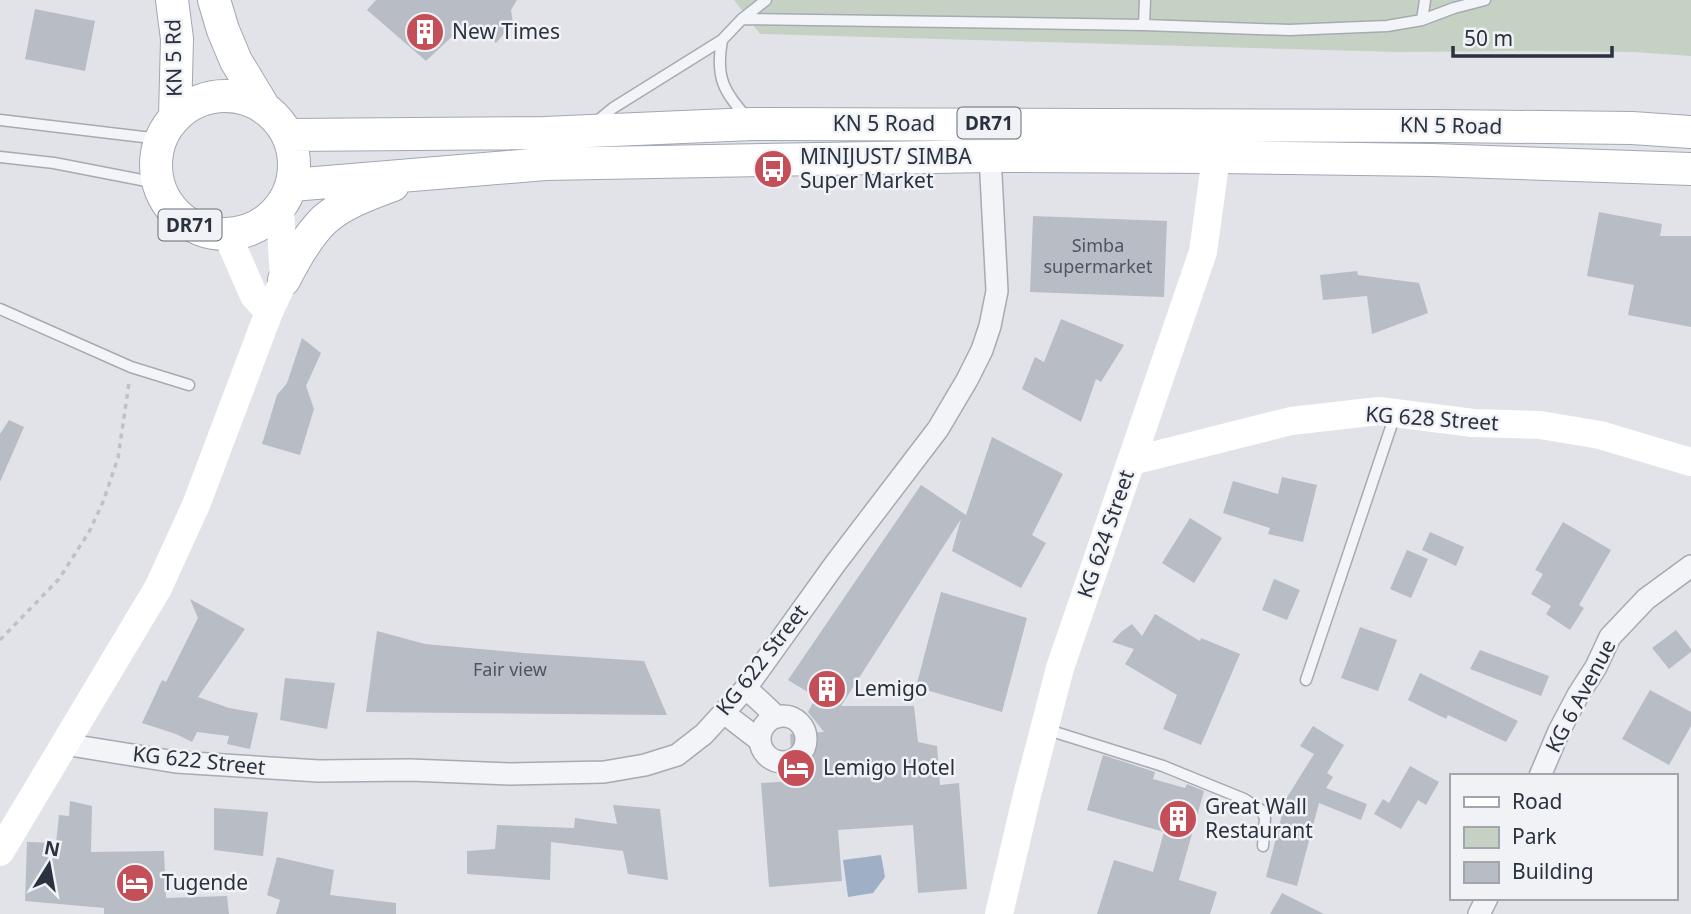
<svg xmlns="http://www.w3.org/2000/svg" width="1691" height="914" viewBox="0 0 1691 914" font-family="'Noto Sans',sans-serif">
  <rect width="100%" height="100%" fill="#e1e3e9"/>
  <path fill="#c5d2c3" d="M 734,0 L 1691,0 L 1691,56 L 1634,52 L 1529,51 L 1398,52 L 760,34 Z"/>
  <path fill="#9eafc6" d="M 881,855 L 885,877 L 873,893 L 848,897 L 843,860 Z"/>
  <path fill="#b8bcc5" d="M 376,0 L 517,0 L 511,10 L 513,23 L 496,43 L 479,28 L 469,36 L 460,29 L 426,61 L 367,10 Z
    M 35,9 L 95,21 L 85,71 L 25,59 Z
    M 1599,212 L 1662,224 L 1660,236 L 1691,236 L 1691,327 L 1628,315 L 1634,285 L 1587,276 Z
    M 1033,216 L 1167,221 L 1164,297 L 1030,292 Z
    M 1357,271 L 1358,275 L 1419,283 L 1428,313 L 1372,334 L 1367,296 L 1323,300 L 1320,275 Z
    M 1061,319 L 1124,345 L 1101,382 L 1096,379 L 1081,422 L 1022,389 L 1035,357 L 1044,362 Z
    M 302,338 L 321,353 L 306,386 L 314,409 L 300,455 L 262,444 L 277,395 L 287,383 Z
    M 9,420 L 24,427 L 0,482 L 0,434 Z
    M 992,437 L 1063,474 L 1032,535 L 1046,543 L 1021,588 L 952,551 L 961,519 L 841,706 L 914,706 L 918,742 L 937,746 L 940,785 L 959,783 L 967,889 L 918,893 L 913,825 L 838,830 L 842,881 L 769,887 L 761,783 L 793,781 L 790,734 L 824,732 L 808,712 L 816,697 L 788,680 L 921,485 L 966,515 Z
    M 1282,477 L 1317,485 L 1303,542 L 1268,534 L 1270,528 L 1223,513 L 1233,481 L 1278,494 Z
    M 1190,518 L 1222,538 L 1194,583 L 1162,563 Z
    M 1563,522 L 1611,550 L 1579,605 L 1584,608 L 1570,630 L 1546,614 L 1551,606 L 1531,594 L 1543,574 L 1535,570 Z
    M 1430,532 L 1464,547 L 1456,566 L 1422,550 Z
    M 1407,550 L 1428,559 L 1411,598 L 1390,589 Z
    M 1274,579 L 1300,590 L 1287,620 L 1262,610 Z
    M 941,592 L 1027,618 L 1002,712 L 916,687 Z
    M 190,599 L 245,629 L 198,697 L 229,708 L 258,713 L 250,749 L 227,744 L 229,736 L 197,732 L 192,742 L 176,734 L 142,723 L 162,680 L 166,682 L 198,618 Z
    M 1155,614 L 1200,641 L 1201,638 L 1240,654 L 1201,745 L 1163,729 L 1177,695 L 1125,664 L 1134,649 L 1112,642 L 1121,632 L 1132,624 L 1142,636 Z
    M 1360,627 L 1397,640 L 1378,691 L 1341,678 Z
    M 1676,630 L 1691,649 L 1691,652 L 1669,669 L 1652,648 Z
    M 377,631 L 425,644 L 523,653 L 644,661 L 667,715 L 366,712 Z
    M 1480,650 L 1549,676 L 1541,696 L 1470,669 Z
    M 1420,673 L 1518,721 L 1506,742 L 1448,715 L 1446,719 L 1408,700 Z
    M 285,678 L 335,683 L 327,729 L 280,720 Z
    M 1650,690 L 1691,712 L 1691,726 L 1669,765 L 1622,739 Z
    M 1313,726 L 1344,745 L 1327,773 L 1333,777 L 1326,788 L 1367,804 L 1361,820 L 1319,803 L 1297,886 L 1266,877 L 1286,799 L 1314,754 L 1300,746 Z
    M 1103,755 L 1155,772 L 1153,779 L 1185,788 L 1187,784 L 1204,791 L 1179,880 L 1217,892 L 1210,914 L 1097,914 L 1114,860 L 1153,872 L 1164,832 L 1087,810 Z
    M 1410,766 L 1439,782 L 1426,805 L 1418,800 L 1401,829 L 1374,814 L 1383,799 L 1389,803 Z
    M 70,801 L 92,806 L 91,852 L 164,851 L 166,898 L 227,896 L 229,914 L 104,914 L 104,908 L 25,901 L 27,842 L 56,843 L 59,815 L 69,816 Z
    M 613,805 L 660,809 L 668,880 L 628,874 L 623,851 L 551,842 L 550,880 L 467,874 L 467,851 L 495,849 L 497,825 L 574,828 L 575,818 L 617,824 Z
    M 214,808 L 268,812 L 263,856 L 214,850 Z
    M 277,857 L 334,870 L 330,895 L 396,903 L 396,914 L 276,914 L 280,900 L 267,895 Z
    M 1282,893 L 1324,914 L 1270,914 Z"/>
  <g fill="none" stroke-linecap="round" stroke-linejoin="round">
    <defs>
      <path id="lane" d="M 742,19 L 1144,25 L 1145,0
        M 1422,20 L 1425,0
        M 1144,25 L 1289,30 L 1387,26 L 1422,20 L 1454,8 L 1485,0
        M 722,40 C 715,79 724,91 748,119
        M 0,120 L 160,139
        M 596,122 L 613,108 L 722,40 L 742,19 L 766,0
        M 0,157 L 54,163 L 157,183
        M 0,309 L 131,367 L 189,385
        M 1306,680 L 1395,415
        M 1045,729 L 1163,766 L 1244,799 L 1261,810 L 1265,818 L 1263,846"/>
      <path id="street" d="M 746,688 L 777,717
        M 724,713 L 759,740
        M760 739a23 23 0 1 1 46 0a23 23 0 1 1-46 0Z
        M 64,744 L 176,762 L 319,771 L 410,770 L 510,774 L 604,772 L 645,765 L 677,755 L 704,734 L 746,688 L 835,564 L 938,429 L 967,380 L 982,350 L 990,326 L 997,291 L 990,156
        M 1540,776 L 1559,731 L 1578,695 L 1596,667 L 1610,637 L 1646,599 L 1691,566
        M 1479,914 L 1487,898"/>
      <path id="primary" d="M 172,0 L 177,39 L 175,117
        M 214,0 L 223,30 L 236,61 L 265,109
        M156 165a69 69 0 1 1 138 0a69 69 0 1 1-138 0Z
        M 288,135 L 544,133 L 752,124 L 1441,126 L 1632,128 L 1691,132
        M 292,185 L 545,164 L 990,156 L 1216,157 L 1432,160 L 1691,169
        M 284,280 C 295,259 307,237 324,220 C 343,203 369,194 393,185"/>
    </defs>
    <use href="#lane" stroke="#a6aab3" stroke-width="13"/>
    <use href="#street" stroke="#a6aab3" stroke-width="24"/>
    <use href="#primary" stroke="#a1a7b3" stroke-width="34"/>
    <path stroke="#bfc1c7" stroke-width="3.5" stroke-dasharray="5 5" stroke-linecap="butt" d="M 0,640 L 59,579 L 89,532 L 103,502 L 118,458 L 129,383"/>
    <use href="#lane" stroke="#f3f4f7" stroke-width="10"/>
    <use href="#street" stroke="#f3f4f7" stroke-width="21"/>
    <path stroke="#fff" stroke-width="28" d="M 227,234 L 254,296 L 269,312
      M 1132,461 L 1291,421 L 1379,411 L 1473,423 L 1540,425 L 1600,435 L 1691,462
      M 0,852 L 158,588 L 196,505 L 269,312 L 284,280 L 280,208
      M 999,914 L 1027,795 L 1060,668 L 1203,252 L 1216,157"/>
    <use href="#primary" stroke="#fff" stroke-width="32"/>
  </g>
  <defs>
    <symbol id="building-disc" viewBox="-11 -11 22 22"><circle r="9.5" fill="#c54f59" stroke="#f0f2f6"/><path d="M-4-6H4V6H1V3H-1V6H-4ZM-2.5-4.3h1.7v1.8h-1.7ZM.8-4.3h1.7v1.8H.8ZM-2.5-1h1.7V.8h-1.7ZM.8-1h1.7V.8H.8Z" fill="#fff"/></symbol>
    <symbol id="bus-disc" viewBox="-11 -11 22 22"><circle r="9.5" fill="#c54f59" stroke="#f0f2f6"/><path d="M-5-6H5V4H4V6H2V4H-2V6H-4V4H-5ZM-3.5-4V0h7V-4ZM-3.5 1.2v1.5H-2V1.2ZM2 1.2v1.5H3.5V1.2Z" fill="#fff"/></symbol>
    <symbol id="hotel-disc" viewBox="-11 -11 22 22"><circle r="9.5" fill="#c54f59" stroke="#f0f2f6"/><path d="M-6-4.5h1.5V1H6V5H4.5V3h-9V5H-6ZM-4 0a1.8 1.8 0 1 1 3.6 0ZM.5 0V-2.5h3Q6-2.5 6 0Z" fill="#fff"/></symbol>
  </defs>
  <g fill-rule="evenodd">
    <use href="#building-disc" x="403" y="10" width="44" height="44"/>
    <use href="#bus-disc" x="751" y="147" width="44" height="44"/>
    <use href="#building-disc" x="805" y="667" width="44" height="44"/>
    <use href="#hotel-disc" x="774" y="746" width="44" height="44"/>
    <use href="#building-disc" x="1156" y="797" width="44" height="44"/>
    <use href="#hotel-disc" x="113" y="861" width="44" height="44"/>
  </g>
  <g text-anchor="middle" stroke-width="5" stroke-linejoin="round" paint-order="stroke">
    <g font-size="18" fill="#4e5460">
      <text x="1098" y="252">Simba<tspan x="1098" dy="21">supermarket</tspan></text>
      <text x="510" y="676">Fair view</text>
    </g>
    <g fill="#f0f2f6" stroke="#656b76" stroke-width="2">
      <rect x="957.5" y="107.5" width="63" height="31" rx="5"/>
      <rect x="158.5" y="209.5" width="63" height="31" rx="5"/>
    </g>
    <g font-size="19" font-weight="bold" fill="#2a313f">
      <text x="989" y="130">DR71</text>
      <text x="190" y="232">DR71</text>
    </g>
    <g font-size="21" fill="#2a313f" stroke="#f0f2f6" text-anchor="start">
      <text x="452" y="39">New Times</text>
      <text x="800" y="164">MINIJUST/ SIMBA<tspan x="800" dy="24">Super Market</tspan></text>
      <text x="854" y="696">Lemigo</text>
      <text x="823" y="775">Lemigo Hotel</text>
      <text x="1205" y="814">Great Wall<tspan x="1205" dy="24">Restaurant</tspan></text>
      <text x="162" y="890">Tugende</text>
    </g>
    <g font-size="21" fill="#2a313f" stroke="#f0f2f6">
      <text transform="translate(174 58) rotate(-91)" y="7">KN 5 Rd</text>
      <text x="884" y="131">KN 5 Road</text>
      <text transform="translate(1451 126) rotate(1)" y="7">KN 5 Road</text>
      <text transform="translate(1432 419) rotate(4)" y="7">KG 628 Street</text>
      <text transform="translate(1106 534) rotate(-71)" y="7">KG 624 Street</text>
      <text transform="translate(762 660) rotate(-52)" y="7">KG 622 Street</text>
      <text transform="translate(1581 696) rotate(-62)" y="7">KG 6 Avenue</text>
      <text transform="translate(199 761) rotate(6)" y="7">KG 622 Street</text>
    </g>
  </g>
  <rect x="1450" y="774" width="228" height="126" fill="#f0f2f6" stroke="#a1a5ad" stroke-width="2"/>
  <rect x="1464" y="797" width="35" height="10" fill="#ffffff" stroke="#a1a5ad" stroke-width="2"/>
  <text x="1512" y="809" font-size="21" fill="#2a313f">Road</text>
  <rect x="1464" y="827" width="35" height="21" fill="#c5d2c3" stroke="#a1a5ad" stroke-width="2"/>
  <text x="1512" y="844" font-size="21" fill="#2a313f">Park</text>
  <rect x="1464" y="862" width="35" height="21" fill="#b8bcc5" stroke="#a1a5ad" stroke-width="2"/>
  <text x="1512" y="879" font-size="21" fill="#2a313f">Building</text>
  <g transform="translate(49 865) rotate(11)" stroke="#f0f2f6" stroke-width="5" paint-order="stroke">
  <path d="M0-5L12 26L0 18L-12 26Z" fill="#2a313f"/>
  <text y="-10" font-size="19" font-weight="bold" text-anchor="middle" fill="#2a313f">N</text>
  </g>
  <path d="M1453 46v10h159v-10" fill="none" stroke="#2a313f" stroke-width="3.5"/>
  <text x="1464" y="46" font-size="21" fill="#2a313f" stroke="#f0f2f6" stroke-width="5" paint-order="stroke">50 m</text>
</svg>
